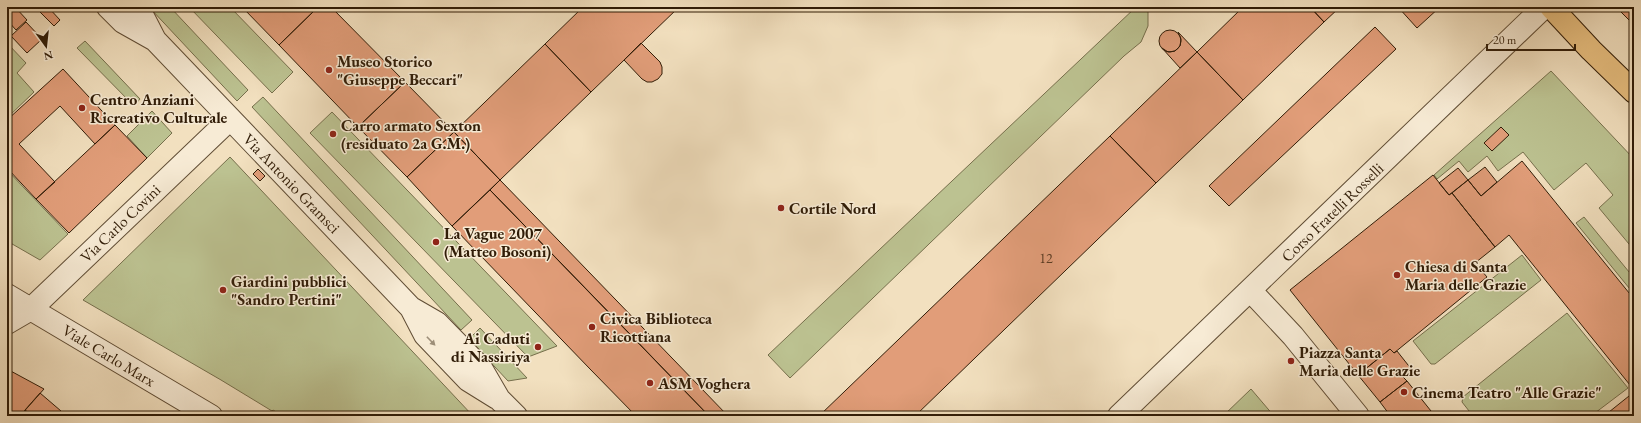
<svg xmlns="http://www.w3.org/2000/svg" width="1641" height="423" viewBox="0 0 1641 423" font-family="'EB Garamond',serif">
  <rect width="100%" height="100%" fill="#f2e0bf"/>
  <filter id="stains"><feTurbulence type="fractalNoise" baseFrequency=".005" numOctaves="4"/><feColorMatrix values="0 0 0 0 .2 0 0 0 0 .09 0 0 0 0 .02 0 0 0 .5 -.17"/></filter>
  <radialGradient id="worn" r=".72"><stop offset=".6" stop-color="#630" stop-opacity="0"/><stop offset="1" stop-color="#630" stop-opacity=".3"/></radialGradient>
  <path fill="#bcc291" stroke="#766f4c" d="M 149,7 L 170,7 L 248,90 L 237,101 Z
    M 189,7 L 230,7 L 293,72 L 272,93 Z
    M 1136,7 L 1148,7 L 1148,26 L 1141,42 L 1124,56 L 790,378 L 768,355 Z
    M 85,41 L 140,99 L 134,106 L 77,48 Z
    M 7,43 L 26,63 L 17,73 L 34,92 L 7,118 Z
    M 1551,71 L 1634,159 L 1634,250 L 1599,208 L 1613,195 L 1586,163 L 1554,190 L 1523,152 L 1498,171 L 1487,156 L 1468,172 L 1459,161 L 1437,179 L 1434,175 Z
    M 263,97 L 472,320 L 461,330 L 252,107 Z
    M 152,111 L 172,133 L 147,158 L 127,136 Z
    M 332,112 L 557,346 L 528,357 L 310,133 Z
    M 230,157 L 473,416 L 283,416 L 273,410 L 272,411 L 221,380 L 83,300 Z
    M 7,170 L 68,234 L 40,260 L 7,241 Z
    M 1584,217 L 1634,278 L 1634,294 L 1576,223 Z
    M 1522,255 L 1541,280 L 1435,364 L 1431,364 L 1413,341 Z
    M 1567,313 L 1628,388 L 1591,416 L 1473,416 L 1462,402 L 1463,397 Z
    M 480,328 L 527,378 L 508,381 L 469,339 Z
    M 1251,389 L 1274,416 L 1223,416 Z"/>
  <path fill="#e19d79" stroke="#301c07" d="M 7,7 L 15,7 L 27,20 L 16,30 L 7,20 Z
    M 35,7 L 48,7 L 60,20 L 54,26 Z
    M 242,7 L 318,7 L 279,45 Z
    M 318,7 L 331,7 L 405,82 L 358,127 L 279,45 Z
    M 583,7 L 679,7 L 591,92 L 545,44 Z
    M 1243,7 L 1310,7 L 1324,22 L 1243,100 L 1197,52 Z
    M 1310,7 L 1340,7 L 1324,22 Z
    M 1398,7 L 1440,7 L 1417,28 Z
    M 1616,7 L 1634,7 L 1634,25 Z
    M 26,22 L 42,39 L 27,53 L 11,36 Z
    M 1375,27 L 1396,49 L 1229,206 L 1209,186 Z
    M1159 41a11 11 0 1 1 22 0a11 11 0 1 1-22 0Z
    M 1178,32 L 1197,52 L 1180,68 L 1162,48 L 1168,52 L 1175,51 L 1180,46 L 1181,39 Z
    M 641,43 L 660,62 L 662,67 L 662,74 L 658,79 L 652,82 L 647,82 L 642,79 L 624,60 Z
    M 545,44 L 591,92 L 500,180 L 454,132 Z
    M 1197,52 L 1243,100 L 1156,183 L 1110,136 Z
    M 63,69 L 115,125 L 95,144 L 60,106 L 19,144 L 55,182 L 36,199 L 7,168 L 7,120 Z
    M 405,82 L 454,132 L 407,177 L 358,127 Z
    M 115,125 L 147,158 L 69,233 L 36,199 Z
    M 1501,127 L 1509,135 L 1492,151 L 1484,143 Z
    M 454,132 L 500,180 L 452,226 L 407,177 Z
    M 1110,136 L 1156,183 L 915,416 L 819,416 Z
    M 1522,161 L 1634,299 L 1634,390 L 1509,235 L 1495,247 L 1452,193 L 1468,180 L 1481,196 Z
    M 1485,167 L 1497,182 L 1481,196 L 1468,180 Z
    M 1458,168 L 1468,180 L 1449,195 L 1439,183 Z
    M 258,169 L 265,176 L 260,181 L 253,174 Z
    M 1433,175 L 1449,195 L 1452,193 L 1495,247 L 1475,263 L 1487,277 L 1394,353 L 1390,349 L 1358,375 L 1290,290 Z
    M 500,180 L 532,213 L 728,416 L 709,416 L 490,190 Z
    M 490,190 L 628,332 L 709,416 L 636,416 L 590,369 L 452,226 Z
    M 1390,349 L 1394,353 L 1397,351 L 1412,370 L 1402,376 L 1407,381 L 1380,402 L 1358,375 Z
    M 7,369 L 44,389 L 20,416 L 7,416 Z
    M 1407,381 L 1435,416 L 1391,416 L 1386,410 L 1380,402 Z
    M 1634,392 L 1634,416 L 1604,416 Z
    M 40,393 L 61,411 L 66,416 L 32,416 L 25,410 Z
    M 25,410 L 32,416 L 20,416 Z"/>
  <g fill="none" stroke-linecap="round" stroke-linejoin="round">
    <defs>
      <path id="minor" d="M 108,7 L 123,22 L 155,40
        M 138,7 L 155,40 L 411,308 L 437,323 L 481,368 L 499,399 L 516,416
        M 1250,290 L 1293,336 L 1358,416
        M 7,295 L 211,416
        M 411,308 L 425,335 L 468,380 L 497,398
        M 7,323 L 31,309 L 230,119
        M 1119,416 L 1544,7"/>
      <path id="major" d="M 1551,7 L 1591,50 L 1634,92"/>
    </defs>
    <use href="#minor" stroke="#604d35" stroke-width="24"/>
    <use href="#major" stroke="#301c07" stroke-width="24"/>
    <use href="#minor" stroke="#f7ebd5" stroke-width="22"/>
    <use href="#major" stroke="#e9c080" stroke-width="22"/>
  </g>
  <defs><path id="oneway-solid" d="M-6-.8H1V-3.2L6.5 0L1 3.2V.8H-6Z"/></defs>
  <use fill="#9d8e78" href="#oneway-solid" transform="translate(431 341) rotate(46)"/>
  <g fill="#8f2418" stroke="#f7ebd5" stroke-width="1.5">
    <circle cx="329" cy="70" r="4"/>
    <circle cx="82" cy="108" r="4"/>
    <circle cx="333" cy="134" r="4"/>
    <circle cx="781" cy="208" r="4"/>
    <circle cx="436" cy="242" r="4"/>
    <circle cx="1397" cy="275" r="4"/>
    <circle cx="223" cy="290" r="4"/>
    <circle cx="592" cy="327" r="4"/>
    <circle cx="538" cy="347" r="4"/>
    <circle cx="1291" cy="361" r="4"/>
    <circle cx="650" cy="383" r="4"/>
    <circle cx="1404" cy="392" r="4"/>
  </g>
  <g text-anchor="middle" stroke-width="3" stroke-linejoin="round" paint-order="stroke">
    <g font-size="14" fill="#5c3c24">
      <text x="1046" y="263">12</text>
    </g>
    <g font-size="16" font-weight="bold" fill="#301c07" stroke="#f7ebd5" text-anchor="start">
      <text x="337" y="67">Museo Storico<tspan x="337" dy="18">"Giuseppe Beccari"</tspan></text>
      <text x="90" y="105">Centro Anziani<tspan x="90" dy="18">Ricreativo Culturale</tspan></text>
      <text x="341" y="131">Carro armato Sexton<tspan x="341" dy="18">(residuato 2a G.M.)</tspan></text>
      <text x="789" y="214">Cortile Nord</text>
      <text x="444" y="239">La Vague 2007<tspan x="444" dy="18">(Matteo Bosoni)</tspan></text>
      <text x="1405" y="272">Chiesa di Santa<tspan x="1405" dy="18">Maria delle Grazie</tspan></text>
      <text x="231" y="287">Giardini pubblici<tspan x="231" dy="18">"Sandro Pertini"</tspan></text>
      <text x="600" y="324">Civica Biblioteca<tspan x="600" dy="18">Ricottiana</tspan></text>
      <text x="530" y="344" text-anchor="end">Ai Caduti<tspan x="530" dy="18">di Nassiriya</tspan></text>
      <text x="1299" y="358">Piazza Santa<tspan x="1299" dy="18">Maria delle Grazie</tspan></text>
      <text x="658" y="389">ASM Voghera</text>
      <text x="1412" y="398">Cinema Teatro "Alle Grazie"</text>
    </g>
    <g font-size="16" fill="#301c07" stroke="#f7ebd5">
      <text transform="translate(292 183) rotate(46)" y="6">Via Antonio Gramsci</text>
      <text transform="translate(1332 212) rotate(-44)" y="6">Corso Fratelli Rosselli</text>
      <text transform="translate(120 223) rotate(-44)" y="6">Via Carlo Covini</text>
      <text transform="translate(109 355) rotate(31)" y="6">Viale Carlo Marx</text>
    </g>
  </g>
  <rect width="1641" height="423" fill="none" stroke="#f2e0bf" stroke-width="24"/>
  <rect x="8" y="8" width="1625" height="407" fill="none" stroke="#301c07" stroke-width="2"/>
  <rect x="12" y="12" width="1617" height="399" fill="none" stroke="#301c07"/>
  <g transform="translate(46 46) rotate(165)" stroke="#f7ebd5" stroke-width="3" paint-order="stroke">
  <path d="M0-3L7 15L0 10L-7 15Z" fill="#301c07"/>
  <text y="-6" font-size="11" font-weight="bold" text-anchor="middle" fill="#301c07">N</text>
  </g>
  <path d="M1487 44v6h88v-6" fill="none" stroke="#301c07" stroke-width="2"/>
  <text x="1493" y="44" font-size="12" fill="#301c07" stroke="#f7ebd5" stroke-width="3" paint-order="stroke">20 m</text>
  <rect width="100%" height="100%" filter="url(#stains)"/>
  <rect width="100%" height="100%" fill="url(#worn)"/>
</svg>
